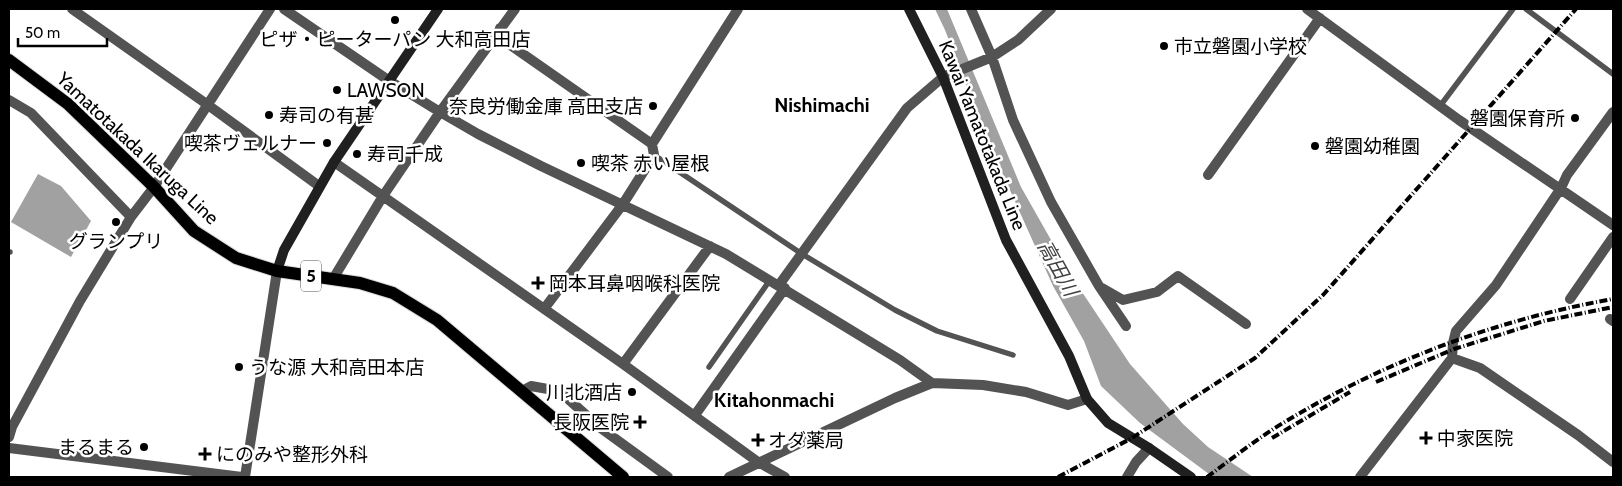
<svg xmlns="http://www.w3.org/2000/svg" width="1622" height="486" viewBox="0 0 1622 486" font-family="Cabin,'Noto Sans JP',sans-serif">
  <rect width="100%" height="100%" fill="#fff"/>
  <path fill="#a1a1a1" d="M 935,9 L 947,9 L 1021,187 L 1072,277 L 1130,364 L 1183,424 L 1208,447 L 1253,477 L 1213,477 L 1140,423 L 1101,386 L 1084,341 L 1053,286 L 991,148 L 945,30 Z
    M 38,174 L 61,186 L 91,221 L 71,257 L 11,222 Z"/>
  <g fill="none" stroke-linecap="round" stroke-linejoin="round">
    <defs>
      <path id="primary" d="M 9,60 L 68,104 L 154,187 L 194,231 L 236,258 L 277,271 L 360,283 L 393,293 L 437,320 L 623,477"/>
    </defs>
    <use href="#primary" stroke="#dbdbdb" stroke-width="14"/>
    <path stroke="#535353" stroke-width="5.5" d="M 1526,9 L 1613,74
      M 1440,106 L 1513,9
      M 654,155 L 802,254 L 895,310 L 937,331 L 1013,355
      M 9,252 L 10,252
      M 709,367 L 770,280"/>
    <path stroke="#535353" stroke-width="10" d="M 72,9 L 208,105 L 319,186
      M 284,9 L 388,80 L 440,112 L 478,134 L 541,166 L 726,254 L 900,360 L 932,383
      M 971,9 L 992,57 L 1013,120 L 1051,202 L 1099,286 L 1126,326
      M 1307,9 L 1459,120 L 1613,225
      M 500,28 L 506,42 L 652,144 L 654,155 L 623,204 L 544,309
      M 9,100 L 31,113 L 131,217
      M 652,144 L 738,9
      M 334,162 L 623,364 L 758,462 L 785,477
      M 1208,175 L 1320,18
      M 333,279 L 383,196 L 440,112 L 515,9
      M 779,285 L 907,108 L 943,77 L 992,57 L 1018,40 L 1051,9
      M 1102,288 L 1123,300 L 1157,292 L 1178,276 L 1246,324
      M 1570,299 L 1613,237
      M 1610,319 L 1613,321
      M 1452,358 L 1453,343 L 1456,331 L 1496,285 L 1561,188 L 1567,175 L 1613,112
      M 623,364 L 710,246
      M 522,391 L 531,386 L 559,391 L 602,429 L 668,477
      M 695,415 L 785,288
      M 9,437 L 12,427 L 80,301 L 131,217 L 154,187 L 270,9
      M 9,448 L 242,477
      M 245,477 L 277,271
      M 729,477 L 895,398 L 932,383 L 983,385 L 1026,392 L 1068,405 L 1087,399
      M 1127,477 L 1136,462 L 1149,448
      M 1360,477 L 1452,358 L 1480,368 L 1578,435 L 1613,462"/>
    <path stroke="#202020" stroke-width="10" d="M 909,9 L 943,77 L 1006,240 L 1069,356 L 1087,399 L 1108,423 L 1149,448 L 1191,477
      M 277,271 L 284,250 L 334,162 L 438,9"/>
    <use href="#primary" stroke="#000" stroke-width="12"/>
    <path stroke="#000" stroke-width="4" stroke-dasharray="8 2.5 1 2.5" stroke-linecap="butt" d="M 1376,382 L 1454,349 L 1544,321 L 1613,307
      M 1272,438 L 1350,392
      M 1058,477 L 1132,438 L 1255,358 L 1323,295 L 1576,9
      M 1207,477 C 1233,458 1259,437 1288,420 C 1388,360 1499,319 1613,299"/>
  </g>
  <g fill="#000" stroke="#fff" stroke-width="2">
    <circle cx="395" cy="20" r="5"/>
    <circle cx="1164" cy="46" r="5"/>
    <circle cx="337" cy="90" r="5"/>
    <circle cx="653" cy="106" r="5"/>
    <circle cx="269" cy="115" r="5"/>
    <circle cx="1575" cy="118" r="5"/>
    <circle cx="327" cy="143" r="5"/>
    <circle cx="1315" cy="146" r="5"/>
    <circle cx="357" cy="154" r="5"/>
    <circle cx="581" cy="163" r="5"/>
    <circle cx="116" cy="222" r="5"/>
    <path d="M535.5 275.5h5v5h5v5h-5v5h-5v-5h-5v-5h5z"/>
    <circle cx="239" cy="367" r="5"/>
    <circle cx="632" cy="392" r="5"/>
    <path d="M637.5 414.5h5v5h5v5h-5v5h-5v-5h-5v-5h5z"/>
    <path d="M1423.5 430.5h5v5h5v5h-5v5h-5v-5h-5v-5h5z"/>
    <path d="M755.5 432.5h5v5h5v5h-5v5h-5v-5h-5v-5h5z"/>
    <circle cx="144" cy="447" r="5"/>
    <path d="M202.5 446.5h5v5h5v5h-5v5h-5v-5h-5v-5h5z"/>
  </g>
  <g text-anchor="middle" stroke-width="5" stroke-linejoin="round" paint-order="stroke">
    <rect fill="#fff" stroke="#4c4c4c" stroke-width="1" x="301" y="260.5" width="20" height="31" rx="4"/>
    <g font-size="18" font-weight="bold" fill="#000">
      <text x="311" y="282">5</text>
    </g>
    <g font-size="19" fill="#000" stroke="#fff" text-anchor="start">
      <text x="395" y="46" text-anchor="middle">ピザ・ピーターパン 大和高田店</text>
      <text x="1174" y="53">市立磐園小学校</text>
      <text x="347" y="97">LAWSON</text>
      <text x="643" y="113" text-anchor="end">奈良労働金庫 高田支店</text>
      <text x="279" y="122">寿司の有甚</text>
      <text x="1565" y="125" text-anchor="end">磐園保育所</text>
      <text x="317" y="150" text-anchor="end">喫茶ヴェルナー</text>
      <text x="1325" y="153">磐園幼稚園</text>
      <text x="367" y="161">寿司千成</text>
      <text x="591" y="170">喫茶 赤い屋根</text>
      <text x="116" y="248" text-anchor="middle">グランプリ</text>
      <text x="549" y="290">岡本耳鼻咽喉科医院</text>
      <text x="249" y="374">うな源 大和高田本店</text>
      <text x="622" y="399" text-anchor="end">川北酒店</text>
      <text x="629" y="429" text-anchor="end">長阪医院</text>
      <text x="1437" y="445">中家医院</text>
      <text x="768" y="447">オダ薬局</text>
      <text x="134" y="454" text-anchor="end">まるまる</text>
      <text x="216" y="461">にのみや整形外科</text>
    </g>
    <g font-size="19" fill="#000" stroke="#fff">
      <text transform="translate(983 135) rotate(68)" y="7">Kawai Yamatotakada Line</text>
      <text transform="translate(138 148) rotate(43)" y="7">Yamatotakada Ikaruga Line</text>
    </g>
    <g font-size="20" font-weight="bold" fill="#000" stroke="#fff">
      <text x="822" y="112">Nishimachi</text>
      <text x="774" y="407">Kitahonmachi</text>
    </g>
    <g font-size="20" font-style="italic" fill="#424242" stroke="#fff">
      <text transform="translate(1058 268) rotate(61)" y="7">高田川</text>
    </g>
  </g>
  <rect width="1622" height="486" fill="none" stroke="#000000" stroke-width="20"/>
  <path d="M18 38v8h89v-8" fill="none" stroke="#000000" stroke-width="2.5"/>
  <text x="25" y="38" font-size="15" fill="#000000" stroke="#ffffff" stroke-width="4" paint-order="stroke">50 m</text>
</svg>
